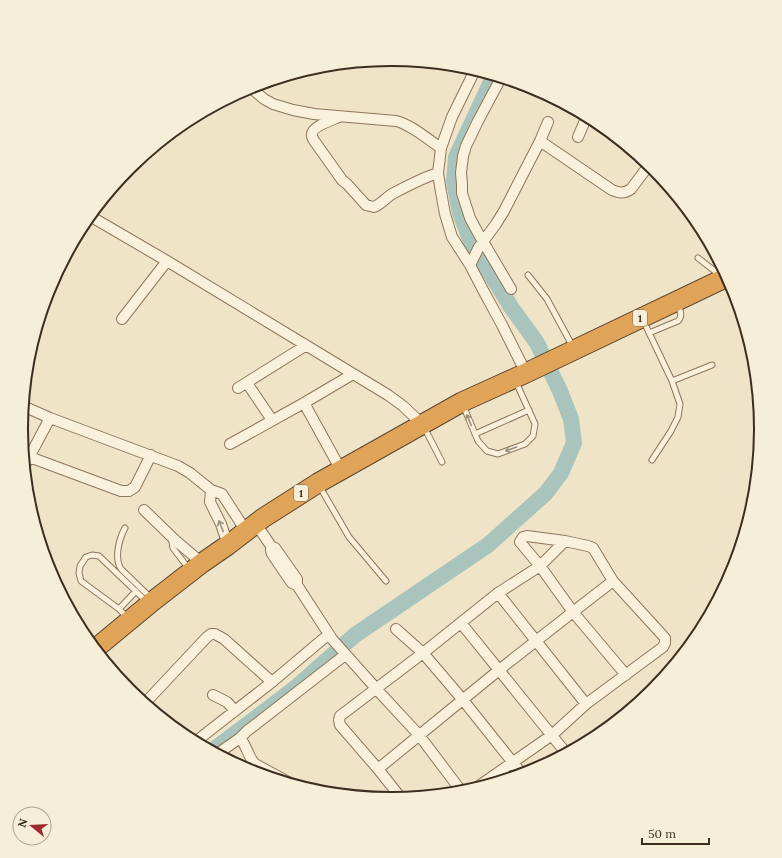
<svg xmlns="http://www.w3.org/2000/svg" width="782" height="858" viewBox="0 0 782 858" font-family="Lora,serif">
  <rect width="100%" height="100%" fill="#f0e4c8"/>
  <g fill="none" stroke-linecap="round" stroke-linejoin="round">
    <path stroke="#a9c4bc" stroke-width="16" d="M 212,751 L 294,689 L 355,635 L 488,545 L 546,493 L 561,473 L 574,443 L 571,419 L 560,391 L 537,343 L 511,307 L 471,242 L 460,213 L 454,181 L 456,157 L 494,75"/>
    <defs>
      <path id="lane" d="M 698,258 L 720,275
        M 528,275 L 547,299 L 573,347
        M 643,320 L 672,381 L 680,404 L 678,417 L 671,431 L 652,460
        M 649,333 L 678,321 C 683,316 680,310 678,304
        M 672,381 L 712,365
        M 463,405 L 478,441 L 487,451 L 498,454 L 525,444 L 533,436 L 535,424 L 516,382
        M 424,427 L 442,462
        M 475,434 L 529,410
        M 320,487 L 349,537 L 386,581
        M 125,528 C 119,539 114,558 121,569 L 151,598
        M 173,539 L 172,542 L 173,548 L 189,569
        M 119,609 L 136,591
        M 128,618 L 119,609 L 81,581 L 79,573 L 80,566 L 86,557 L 92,555 L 99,556 L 146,601"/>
      <path id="street" d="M 475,70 L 452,117 L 441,148 L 438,173 L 441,192 L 445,214 L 452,237 L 470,265 L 483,290 L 502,325 L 526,373
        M 501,78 L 478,121 L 466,146 L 463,156 L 461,173 L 462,184 L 462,193 L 470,218 L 478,233 L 511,289
        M 250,87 L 264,99 L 273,104 L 293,110 L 314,114 L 396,121 C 412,125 427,139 441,148
        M 339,117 C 332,120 310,127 312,136 C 312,137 314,141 315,142 L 342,180 L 347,184 L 366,205 L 374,207 C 381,204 386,198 392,194 C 407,186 422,178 438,173
        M 578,137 L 587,116
        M 540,141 L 612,190 C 619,193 624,194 631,189 L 649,165
        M 90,216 L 167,261 L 388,395 L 403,406 L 422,424
        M 470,265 L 479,247 L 496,224 L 504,211 L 540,141 L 548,122
        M 122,319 L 167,261
        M 28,356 L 30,357
        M 247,383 L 272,420
        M 238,388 L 305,346
        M 304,403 L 341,470
        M 23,406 L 50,418 L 178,466 L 190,473 L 211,490 L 222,494 L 246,531
        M 230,444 L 304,403 L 353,374
        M 24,455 L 121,491 L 129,491 L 135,487 L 151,455
        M 25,465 L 50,418
        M 211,490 L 210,502 L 221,524 L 228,545
        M 144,510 L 175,540 L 202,563
        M 256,524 L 271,546 L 275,548 L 294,575 L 297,579 L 297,585
        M 271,546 L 271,551 L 272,554 L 289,579 L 292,583 L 297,585 L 332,639 L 381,694 L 419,735 L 459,788 L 460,792
        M 613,581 L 573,612 L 626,675
        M 498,593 L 586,704
        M 461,623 L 566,753
        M 396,629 L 423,653 L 463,700 L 522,774
        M 213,695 L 227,702 L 235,711
        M 145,703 L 207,637 L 211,634 L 215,634 L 224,639 L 272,682
        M 240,738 C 247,746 248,757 255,764 L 292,784
        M 195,742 L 272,682 L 329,634
        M 217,754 L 240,738 L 247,731 L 345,655
        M 378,769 L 499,670 L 573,612 L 540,566 L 520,542 L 523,537 L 527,536 L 565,541 L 588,546 L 593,548 L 613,581 L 665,638 L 665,643 L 663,647 L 586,704 L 552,735 L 476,788
        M 401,798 L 378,769 L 340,725 L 339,720 L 340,716 L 423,653 L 498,593 L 540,566 L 565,541"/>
      <path id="highway" d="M 95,649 L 153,601 L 202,563 L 228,545 L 263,518 L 318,483 L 462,402 L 526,373 L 727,277"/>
    </defs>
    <use href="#lane" stroke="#8d765c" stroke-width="7"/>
    <use href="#street" stroke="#8d765c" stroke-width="12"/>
    <use href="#highway" stroke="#5b4430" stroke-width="21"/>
    <use href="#lane" stroke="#faf1dc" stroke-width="5"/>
    <use href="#street" stroke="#faf1dc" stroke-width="10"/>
    <use href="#highway" stroke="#e0a458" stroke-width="19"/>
  </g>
  <defs><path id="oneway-shaft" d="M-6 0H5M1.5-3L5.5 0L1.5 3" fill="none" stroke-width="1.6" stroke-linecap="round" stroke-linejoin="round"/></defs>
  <g stroke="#9c907e">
    <use href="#oneway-shaft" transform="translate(469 420) rotate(-113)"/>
    <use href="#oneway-shaft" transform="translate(511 449) rotate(160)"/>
    <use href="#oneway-shaft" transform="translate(221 526) rotate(-112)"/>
  </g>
  <g text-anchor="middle" stroke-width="4" stroke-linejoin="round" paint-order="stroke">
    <g fill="#f7eed8" stroke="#756857" stroke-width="1">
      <rect x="633" y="310" width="14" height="16" rx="3"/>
      <rect x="294" y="485" width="14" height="16" rx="3"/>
    </g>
    <g font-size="10" font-weight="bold" fill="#3d2e20">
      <text x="640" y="322">1</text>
      <text x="301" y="497">1</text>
    </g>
  </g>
  <path d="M0 0H782V858H0ZM28 429a363 363 0 1 1 726 0a363 363 0 1 1-726 0Z" fill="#f7eed8" fill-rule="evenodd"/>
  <path fill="none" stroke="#3d2e20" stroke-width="2" d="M28 429a363 363 0 1 1 726 0a363 363 0 1 1-726 0Z"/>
  <g transform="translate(32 826) rotate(288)"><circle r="19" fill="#f7eed8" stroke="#ada18e"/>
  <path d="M0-3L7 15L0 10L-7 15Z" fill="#9e2a2b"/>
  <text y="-6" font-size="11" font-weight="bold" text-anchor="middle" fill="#3d2e20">N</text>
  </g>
  <path d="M642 838v6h67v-6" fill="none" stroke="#3d2e20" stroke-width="2"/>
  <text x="648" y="838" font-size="12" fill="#3d2e20" stroke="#f7eed8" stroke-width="3" paint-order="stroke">50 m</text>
</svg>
